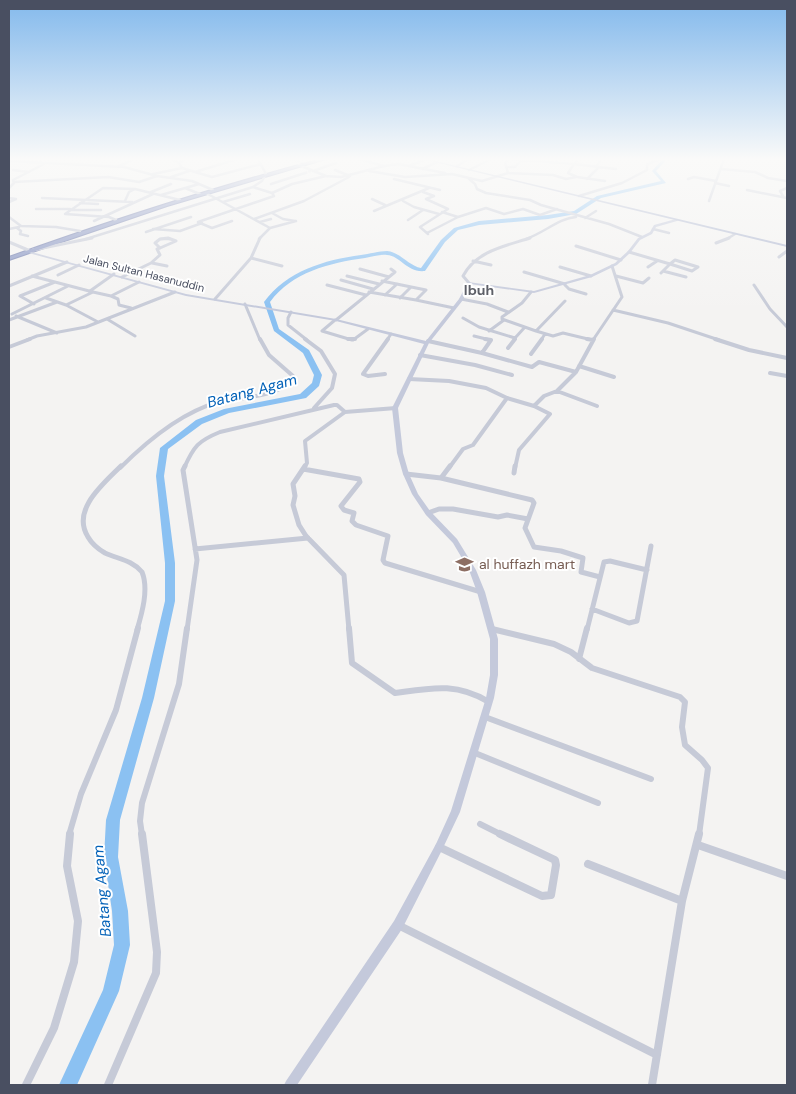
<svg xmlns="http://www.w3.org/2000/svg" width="796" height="1094" viewBox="0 0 796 1094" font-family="'DM Sans',sans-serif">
  <rect width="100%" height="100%" fill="#f4f3f2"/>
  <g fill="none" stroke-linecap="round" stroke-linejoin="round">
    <path fill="#8bc1f2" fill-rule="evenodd" d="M 663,159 L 667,159 L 656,171 L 666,183 L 601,198 L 576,214 L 548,219 L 479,225 L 458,230 L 445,242 L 425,271 C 407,273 401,256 387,255 C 380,254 372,257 365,258 C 329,263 292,272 270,302 L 279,329 L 309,350 L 322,375 L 319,386 L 306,398 L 229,413 L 202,424 L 168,449 L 164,476 L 175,563 L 175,601 L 154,698 L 120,820 L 118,857 L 128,911 L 130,945 L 119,991 L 77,1085 L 59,1085 L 103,990 L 114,945 L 112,911 L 104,857 L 106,820 L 142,698 L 165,601 L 165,563 L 156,476 L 160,448 L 196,420 L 224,409 L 300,394 L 312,383 L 314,375 L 303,353 L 274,331 L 264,302 C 287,271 324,260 361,255 C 369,254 379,251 387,251 C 400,252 409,266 421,268 L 441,240 L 454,228 L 479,221 L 548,215 L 574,211 L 597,196 L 661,181 L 652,171 Z"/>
    <path stroke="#d2d2d5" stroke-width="2.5" stroke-dasharray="2.5 1" stroke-linecap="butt" d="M 305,173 L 311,171"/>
    <defs>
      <path id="highway" d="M 321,159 L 326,159 L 167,206 L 9,260 L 9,257 C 112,220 215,187 321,159 Z"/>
    </defs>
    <use href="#highway" stroke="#737faf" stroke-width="2"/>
    <path stroke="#c6cad7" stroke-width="2.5" d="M 171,159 L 179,163 L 182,168 L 195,172 L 237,159
      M 210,159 L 213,159
      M 359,159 L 384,166
      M 512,159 L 574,164 L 578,159
      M 9,161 L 124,167 L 157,176 L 192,181 L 213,190
      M 179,163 L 186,159
      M 299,165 L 326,176 L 341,177 L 384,166 L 398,164 L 409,166 L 427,159
      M 119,166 L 134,159
      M 409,166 L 445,173
      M 457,166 L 469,159
      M 506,167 L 515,167 L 521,160
      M 596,167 L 601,159
      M 422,169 L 437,162
      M 721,169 L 755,172 L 768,178 L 787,181
      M 13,170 L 29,172
      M 335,170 L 350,176
      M 469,170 L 491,159
      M 313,171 L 336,163
      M 369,171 L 405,177 L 452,174 L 482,181 L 508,173 L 505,163 L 510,159
      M 195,172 L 212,177 L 261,164
      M 508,173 L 553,175 L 566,179 L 576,177
      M 153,174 L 182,168
      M 171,177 L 189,171
      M 468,178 L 475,184 L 477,189 L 486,193 L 530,200 L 541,205 L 609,224 L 642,237
      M 394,179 L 440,190
      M 587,179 L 599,167
      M 688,179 L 694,177 L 716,181
      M 605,181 L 577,177 L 568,173 L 574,164 L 616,169
      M 14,182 L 108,177 L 139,182 L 157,176
      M 715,183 L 729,186
      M 271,184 L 305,173
      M 9,188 L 14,183 L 13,180 L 44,164
      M 185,188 L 200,194
      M 747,190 L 787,198
      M 151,192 L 171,184
      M 423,192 L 434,196 L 426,199 L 448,209 L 420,227 L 428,234
      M 206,193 L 270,228 L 259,239
      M 272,193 L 292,184 L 326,176
      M 161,195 L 199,184
      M 579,196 L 622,183 L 647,170 L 647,164 L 661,159
      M 783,196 L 780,191 L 787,188
      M 9,198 L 16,199 L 9,202
      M 42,198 L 132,202
      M 372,199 L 385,205
      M 125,201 L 129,192 L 135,189
      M 403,201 L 414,207 L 439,214
      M 709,201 L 724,159
      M 223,202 L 250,194
      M 80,203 L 98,204
      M 36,209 L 70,209
      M 70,210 L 101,210
      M 374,211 L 429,188
      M 442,212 L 458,217
      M 272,213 L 283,219 L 295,221
      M 9,217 L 21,226 L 56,227 L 80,231
      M 585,218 L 596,211
      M 254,219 L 304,201 L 349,177
      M 116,220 L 109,217 L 65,214 L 103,188 L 135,189 L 180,200
      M 408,220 L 423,210
      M 94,221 L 153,194
      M 198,222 L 274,196 L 272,193 L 253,187
      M 260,222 L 271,219
      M 200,223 L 212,228 L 232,221
      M 17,228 L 21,231 L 20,234 L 28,236
      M 270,228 L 296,221
      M 9,229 L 19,227
      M 153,229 L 180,231 L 202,223
      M 653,229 L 669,233
      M 146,232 L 191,217
      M 427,233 L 458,217 L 486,208 L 504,214 L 523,209 L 540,215 L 557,209
      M 86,239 L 253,187 L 262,181 L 266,174 L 258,159
      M 161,239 L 170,239
      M 526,239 C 544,233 559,218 576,217
      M 727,239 L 735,234"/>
    <path stroke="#c6cad7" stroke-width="3" d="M 168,238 L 176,241 L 160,248 L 155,243 L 160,239 Z
      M 9,242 L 28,250
      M 716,243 L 729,238
      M 576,246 L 621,260
      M 33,250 L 92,238
      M 629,252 L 670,264
      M 779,257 L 787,251
      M 251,258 L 282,266
      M 675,260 L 698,267 L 692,271 L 670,264 Z
      M 473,261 L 491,265
      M 152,263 L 167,266
      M 560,267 L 591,276
      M 648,267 L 657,261
      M 663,271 L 686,277
      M 524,272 L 565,284
      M 661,273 L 670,264
      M 58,275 L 79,265
      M 32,276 L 93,292
      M 347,276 L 379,284
      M 616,276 L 643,283 L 649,278
      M 122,277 L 151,263 L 160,255 L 157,249 L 160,248
      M 389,277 L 395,272 L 391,269
      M 341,280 L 373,289
      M 469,283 L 463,276 C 476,251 505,246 530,238
      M 564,284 L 569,289 L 586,294
      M 327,285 L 366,295
      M 754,285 L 770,309 L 787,327
      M 9,286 L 67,262
      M 90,291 L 114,274
      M 369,292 L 416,300 L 426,290 L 382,281
      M 531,292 L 522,303 L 502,317 L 502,319 L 536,331 L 565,301
      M 385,295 L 397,284
      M 111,296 L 118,299 L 119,305 L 131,308
      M 46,298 L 66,305 L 98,322
      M 400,298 L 411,287
      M 215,299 L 251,258 L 260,238
      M 461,299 L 487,304 L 508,312
      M 416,300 L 454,308
      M 34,304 L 20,296 L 55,282
      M 245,304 L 260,340
      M 66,305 L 93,292 L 111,296 L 139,282
      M 613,310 L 668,323 L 719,340
      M 291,312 L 288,318 L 288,325 L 307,340
      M 12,314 L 68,286
      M 16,316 L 57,333
      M 463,318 L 479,327 L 515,338 L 525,327
      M 107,319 L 135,336
      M 9,320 L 57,302
      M 335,320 L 322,331 L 352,340
      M 336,320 L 389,277 L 360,269
      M 489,331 L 504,320
      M 536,331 L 553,336 L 563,333 L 592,340
      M 474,336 L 490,340
      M 27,340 L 37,336 L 86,327 L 175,292
      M 353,340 L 368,329
      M 387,340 L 391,334
      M 514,340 L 515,338
      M 541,340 L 545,334
      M 593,340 L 622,297 L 612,266"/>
    <path stroke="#c6cad7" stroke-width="4" d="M 305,339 L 321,351 L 335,374 L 332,388 L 314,408
      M 348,339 L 355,339
      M 587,339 L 593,340
      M 715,339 L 749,350 L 787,358
      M 428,341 L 482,353 L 491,340 L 485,339
      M 9,347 L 30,339
      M 508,348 L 515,339
      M 482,353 L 532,367 L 539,362 L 576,372
      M 531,354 L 542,339
      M 420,355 L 475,365 L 512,375
      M 579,366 L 614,377
      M 770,373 L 787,376
      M 385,374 L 368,376 L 363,374 L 388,339
      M 409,379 L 449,381 L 486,388 L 507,398 L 534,406 L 544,396 L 557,391 L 576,372 L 594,339
      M 557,391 L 597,406
      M 120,468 C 147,441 181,412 219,402 C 240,397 283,398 293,376 L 269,355 L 260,339
      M 184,468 C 194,446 198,441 220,432 L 334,405 L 337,405 L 345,412
      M 304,468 L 307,463 L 305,441 L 345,412 L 396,408
      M 449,468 L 463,449 L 473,445 L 507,398
      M 515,468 L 519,450 L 550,414 L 534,406"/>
    <path stroke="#c6cad7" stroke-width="5" d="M 121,466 C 103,484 71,510 88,537 C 92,544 98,549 105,553 C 118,559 132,560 142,572 C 149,589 142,613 137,630
      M 185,466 L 183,470 L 197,560 L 187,630
      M 305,466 L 293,484 L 295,496 L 293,505 L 299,525 L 306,536 L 344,575 L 349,630
      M 303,469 L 359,479 L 360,482 L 341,506 L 344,510 L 354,513 L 352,521 L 356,525 L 388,536 L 383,560 L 385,563 L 481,592
      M 514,473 L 515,466
      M 406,474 L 441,478 L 532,500 L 534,503 L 525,528 L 534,547 L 561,551 L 583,558 L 581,572 L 600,577
      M 441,478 L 450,466
      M 428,513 L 439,509 L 453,509 L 498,517 L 507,515 L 528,519
      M 195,549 L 308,538
      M 592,609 L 629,623 L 637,621 L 651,546
      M 492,629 L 495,630
      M 587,630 L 604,562 L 610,561 L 647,570"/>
    <path stroke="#c6cad7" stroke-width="6" d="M 349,628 L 352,663 L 395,693 C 431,688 456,682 489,702
      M 492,629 L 554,644 L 571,652 L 592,668 L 680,697 L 685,702 L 682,727 L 685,745 L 702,760 L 708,768 L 699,835
      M 579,659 L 587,628
      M 485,717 L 651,779
      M 475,753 L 598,803
      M 480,824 L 502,835
      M 69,835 L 81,794 L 116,710 L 138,628
      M 142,835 L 140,821 L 142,803 L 179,684 L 187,628"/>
    <path stroke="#c6cad7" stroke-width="8" d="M 698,845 L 787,876
      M 439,847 L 542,896 L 551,895 L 556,865 L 555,860 L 500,834
      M 588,864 L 682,901
      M 398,925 L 657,1055
      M 26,1085 L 54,1028 L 74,962 L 78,921 L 67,866 L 70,834
      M 108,1085 L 156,973 L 157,952 L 142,834
      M 652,1085 L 682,901 L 699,834"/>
    <path fill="#c4c9db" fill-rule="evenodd" d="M 289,159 L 308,163 L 306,164 L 289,160 Z
      M 676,219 L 678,220 L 677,221 L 656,227 L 652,234 L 640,240 L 630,253 L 617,265 L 592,277 L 534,293 L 470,284 L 463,300 L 429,343 L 398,408 L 403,453 L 409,474 L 418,494 L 430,511 L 457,539 L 476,570 L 485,592 L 498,639 L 498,675 L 494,698 L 460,812 L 442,850 L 402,929 L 297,1085 L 284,1085 L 286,1081 L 394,921 L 436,844 L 451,811 L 486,698 L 490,675 L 490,639 L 477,592 L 469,570 L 453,543 L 426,515 L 412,494 L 403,474 L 397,453 L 392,408 L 424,344 L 336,321 L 186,296 L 25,252 L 28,251 L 186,294 L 336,319 L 426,341 L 459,299 L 468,282 L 534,291 L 590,275 L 615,263 L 628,251 L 638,238 L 650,232 L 654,225 Z"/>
    <path fill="#b1b9d2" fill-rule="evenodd" d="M 422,159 L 427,159 L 787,245 L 787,247 Z"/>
    <use href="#highway" fill="#8895c3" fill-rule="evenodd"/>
  </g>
  <linearGradient id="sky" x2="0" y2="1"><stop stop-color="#83b9ec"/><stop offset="0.51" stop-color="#fafaf9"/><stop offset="1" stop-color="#fafaf9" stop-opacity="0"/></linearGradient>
  <rect width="796" height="312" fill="url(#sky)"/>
  <defs>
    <symbol id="school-bare" viewBox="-9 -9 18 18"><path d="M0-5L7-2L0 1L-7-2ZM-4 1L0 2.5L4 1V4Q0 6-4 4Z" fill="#8d6e63" stroke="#fff" stroke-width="2.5" paint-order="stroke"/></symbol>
  </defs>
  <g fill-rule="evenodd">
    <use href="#school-bare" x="452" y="552" width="25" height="25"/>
  </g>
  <g text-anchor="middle" stroke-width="4" stroke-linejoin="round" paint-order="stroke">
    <g font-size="11" fill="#494f61" stroke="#fff">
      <text transform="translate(144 273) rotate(14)" y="4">Jalan Sultan Hasanuddin</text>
    </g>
    <g font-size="14" font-weight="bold" fill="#5e6068" stroke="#fff">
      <text x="479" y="295">Ibuh</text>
    </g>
    <g font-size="14" fill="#785e54" stroke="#fff" text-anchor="start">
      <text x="479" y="569">al huffazh mart</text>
    </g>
    <g font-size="15" font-style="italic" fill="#0462b8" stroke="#fff">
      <text transform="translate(252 391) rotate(-15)" y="5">Batang Agam</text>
      <text transform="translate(102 891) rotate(-95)" y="5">Batang Agam</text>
    </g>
  </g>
  <rect width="796" height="1094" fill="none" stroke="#494f61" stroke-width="20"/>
</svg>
